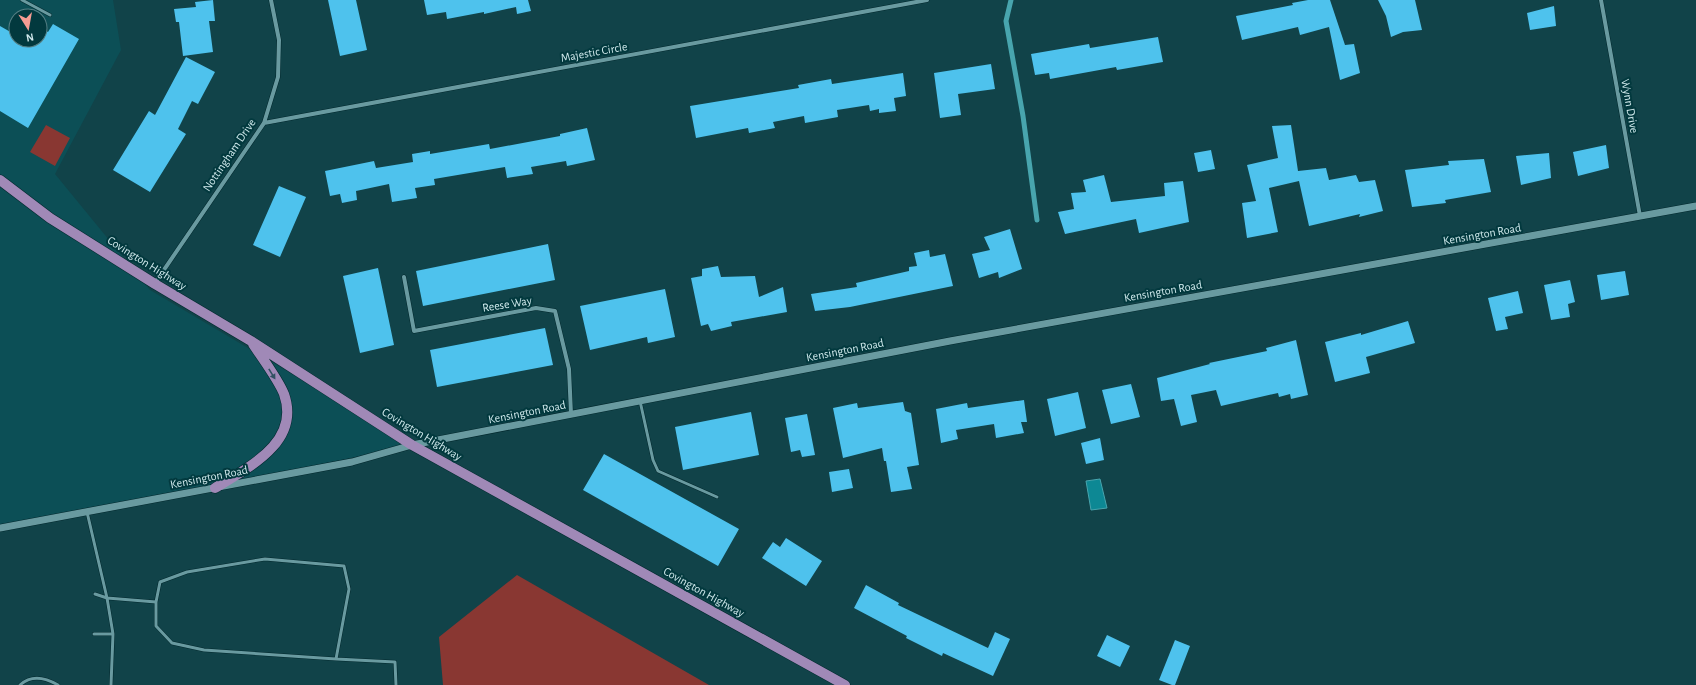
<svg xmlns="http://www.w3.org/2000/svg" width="1696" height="685" viewBox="0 0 1696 685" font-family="'Alegreya Sans',sans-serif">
  <rect width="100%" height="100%" fill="#114349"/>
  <path fill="#0c4f56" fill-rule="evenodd" d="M 0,0 L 113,0 L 121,50 L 55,174 L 150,290 L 412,445 L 0,532 ZM 16,16 L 40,16 L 40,40 L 16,40 Z"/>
  <path fill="#893732" d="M 46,125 L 70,138 L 55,166 L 30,152 Z
    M 517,575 L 709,685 L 443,685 L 439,637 Z"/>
  <path fill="#0d8894" stroke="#48a5ae" d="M 1100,479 L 1107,508 L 1091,510 L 1086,481 Z"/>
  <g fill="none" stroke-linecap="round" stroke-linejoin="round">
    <path stroke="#48a5ae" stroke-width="5" d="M 1011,0 L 1006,21 L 1023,116 L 1037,220"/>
  </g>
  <path fill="#4ec2ed" d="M 213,0 L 215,21 L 209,21 L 213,52 L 183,56 L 179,22 L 176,22 L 174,9 L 196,7 L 195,2 Z
    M 328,0 L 356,0 L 367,50 L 340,56 Z
    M 424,0 L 528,0 L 531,11 L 517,14 L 516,7 L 484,14 L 484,12 L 447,19 L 446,12 L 427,15 Z
    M 1308,0 L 1330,0 L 1345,45 L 1354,44 L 1360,73 L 1340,80 L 1329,27 L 1300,35 L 1298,27 L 1242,40 L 1236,16 L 1293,5 L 1292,3 Z
    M 1378,0 L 1415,0 L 1422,30 L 1403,32 L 1391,37 L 1386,16 Z
    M 1554,6 L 1556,26 L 1530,30 L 1527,13 Z
    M 53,24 L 79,39 L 28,128 L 0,111 L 0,26 L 14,34 L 16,30 L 16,40 L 40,40 L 40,28 L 48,32 Z
    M 1158,37 L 1163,62 L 1117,70 L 1116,67 L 1050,79 L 1049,73 L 1035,75 L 1031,54 L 1089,44 L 1090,48 Z
    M 186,57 L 215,72 L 198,104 L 192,101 L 178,129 L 186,134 L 150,192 L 113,170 L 149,111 L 155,115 Z
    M 991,64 L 995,89 L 958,94 L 961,115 L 940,118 L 934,73 Z
    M 903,73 L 906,96 L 894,98 L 896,111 L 879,113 L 879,109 L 870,111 L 869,105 L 837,110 L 838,117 L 805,123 L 804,116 L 773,122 L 775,128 L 749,133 L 748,128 L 696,138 L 690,106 L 799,88 L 798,85 L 831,79 L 832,84 Z
    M 1291,125 L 1298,171 L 1326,168 L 1329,180 L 1356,175 L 1359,182 L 1375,180 L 1383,211 L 1359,217 L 1360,214 L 1309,226 L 1299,181 L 1269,188 L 1278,232 L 1247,238 L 1242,203 L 1256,201 L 1247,165 L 1278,158 L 1272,126 Z
    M 587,128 L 595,160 L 567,166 L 566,161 L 531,167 L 533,174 L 507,178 L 505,167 L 434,179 L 435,185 L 415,188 L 417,198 L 392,202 L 389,184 L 356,191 L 357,200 L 342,203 L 340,194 L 330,196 L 325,171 L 374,161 L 376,168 L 413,162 L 412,154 L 430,151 L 430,154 L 489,144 L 490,149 L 560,136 L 560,134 Z
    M 1606,145 L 1609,168 L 1578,176 L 1573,152 Z
    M 1211,150 L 1215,169 L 1198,172 L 1194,153 Z
    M 1549,153 L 1551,178 L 1521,185 L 1516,156 Z
    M 1484,159 L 1491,192 L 1445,200 L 1446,203 L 1412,207 L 1405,170 L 1449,165 L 1448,161 Z
    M 1104,175 L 1111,202 L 1165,196 L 1164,183 L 1183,181 L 1189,222 L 1139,233 L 1136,219 L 1065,234 L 1058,212 L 1074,209 L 1071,193 L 1086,192 L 1083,180 Z
    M 279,186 L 306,197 L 280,257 L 253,245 Z
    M 1010,229 L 1022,269 L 999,278 L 998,272 L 979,278 L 972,254 L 990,250 L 984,237 Z
    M 548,244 L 555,280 L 423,306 L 416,271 Z
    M 929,250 L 930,257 L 945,254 L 953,286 L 850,307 L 815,311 L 811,294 L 857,287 L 856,283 L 909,271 L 909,267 L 917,266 L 914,253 Z
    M 718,266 L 721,277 L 755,276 L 759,297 L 783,287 L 787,312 L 731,322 L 732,326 L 711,331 L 708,324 L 701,326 L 691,278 L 702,276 L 702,269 Z
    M 378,268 L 394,345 L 360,353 L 343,276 Z
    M 1625,271 L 1629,295 L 1601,300 L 1597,275 Z
    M 1570,280 L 1575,302 L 1568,304 L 1570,317 L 1551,320 L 1544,285 Z
    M 665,289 L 675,337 L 648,343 L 647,337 L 590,350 L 580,306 Z
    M 1518,291 L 1523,313 L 1505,317 L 1508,329 L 1496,331 L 1488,298 Z
    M 1408,321 L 1415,343 L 1366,357 L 1370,373 L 1335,382 L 1325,342 L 1361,333 L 1361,335 Z
    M 545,328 L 553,365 L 437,387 L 430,350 Z
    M 1296,340 L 1308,395 L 1291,399 L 1290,394 L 1279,397 L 1278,393 L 1221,406 L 1216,390 L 1191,395 L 1197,422 L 1181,426 L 1174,399 L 1161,401 L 1157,378 L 1210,364 L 1209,363 L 1267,351 L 1266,348 Z
    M 1131,384 L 1140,417 L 1111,424 L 1102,390 Z
    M 1078,392 L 1086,428 L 1055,436 L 1047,399 Z
    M 1024,400 L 1027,422 L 1021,422 L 1024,433 L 996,438 L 994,424 L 956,430 L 958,439 L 941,443 L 936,409 L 967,403 L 968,408 Z
    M 903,402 L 905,411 L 911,413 L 919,465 L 907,467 L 912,489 L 891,492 L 886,461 L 884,461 L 882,448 L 843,458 L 833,408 L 857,403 L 858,408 Z
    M 751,412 L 759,455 L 683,470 L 675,427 Z
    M 807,414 L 815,455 L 802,457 L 800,450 L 791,452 L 785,418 Z
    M 1100,438 L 1104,460 L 1086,464 L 1081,443 Z
    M 604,454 L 739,529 L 718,566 L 583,490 Z
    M 849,469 L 853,488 L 832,492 L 829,472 Z
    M 786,538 L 822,561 L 806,586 L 762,558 L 773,542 L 780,547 Z
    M 866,585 L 899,603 L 898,605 L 988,648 L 995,632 L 1010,639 L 993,676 L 943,653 L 942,656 L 906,638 L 907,636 L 854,608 Z
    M 1107,635 L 1130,646 L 1120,667 L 1097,656 Z
    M 1175,640 L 1190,646 L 1175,685 L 1172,685 L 1159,680 Z"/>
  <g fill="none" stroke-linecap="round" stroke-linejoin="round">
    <defs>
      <path id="service" d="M 22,0 L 50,15
        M 640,401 L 653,460 L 658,471 L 717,497
        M 87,512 L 107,598 L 113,634 L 111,685
        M 95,594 L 107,598 L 156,602 L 160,582 L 187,572 L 265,559 L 344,566 L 349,589 L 336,659 L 204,650 L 172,643 L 156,626 L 156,602
        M 94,634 L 113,634
        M 336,659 L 395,662 L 396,685
        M 20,685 C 32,674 46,678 58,685"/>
      <path id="minor" d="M 1601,0 L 1640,216
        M 264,123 L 927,0
        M 404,277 L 414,331 L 536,308 L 555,311 L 569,369 L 571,414
        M 155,283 L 264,123 L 278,77 L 279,40 L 271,0"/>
      <path id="tertiary" d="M 0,528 L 352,462 L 412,445 L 950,341 L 1696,206"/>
      <path id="primary" d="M 0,180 L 50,218 L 155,284 L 251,341 L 412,445 L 845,685
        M 215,488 C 249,467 301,442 284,394 C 278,379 262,358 253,344"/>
    </defs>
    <use href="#service" stroke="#02282d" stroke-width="4"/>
    <use href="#minor" stroke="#02282d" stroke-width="5"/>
    <use href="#tertiary" stroke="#02282d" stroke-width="8"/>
    <use href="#primary" stroke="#02282d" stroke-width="11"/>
    <use href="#service" stroke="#699aa0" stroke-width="3"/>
    <use href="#minor" stroke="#699aa0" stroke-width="4"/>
    <use href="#tertiary" stroke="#699aa0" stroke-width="7"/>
    <use href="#primary" stroke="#a089b7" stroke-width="10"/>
  </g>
  <defs><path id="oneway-solid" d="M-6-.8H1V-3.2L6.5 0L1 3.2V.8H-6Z"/></defs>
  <use fill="#315162" href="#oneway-solid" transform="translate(272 374) rotate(58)"/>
  <g text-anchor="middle" stroke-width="4" stroke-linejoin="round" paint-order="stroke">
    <g font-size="12" fill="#d0e9ec" stroke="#02393e">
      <text transform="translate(594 52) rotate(-10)" y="4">Majestic Circle</text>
      <text transform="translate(1630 106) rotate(80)" y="4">Wynn Drive</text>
      <text transform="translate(229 155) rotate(-56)" y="4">Nottingham Drive</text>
      <text transform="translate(1482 234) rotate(-10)" y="4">Kensington Road</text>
      <text transform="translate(147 263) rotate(32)" y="4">Covington Highway</text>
      <text transform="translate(1163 291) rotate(-10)" y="4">Kensington Road</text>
      <text transform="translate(507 304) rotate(-9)" y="4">Reese Way</text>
      <text transform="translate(845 350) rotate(-11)" y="4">Kensington Road</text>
      <text transform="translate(527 412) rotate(-11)" y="4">Kensington Road</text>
      <text transform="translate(422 434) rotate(31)" y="4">Covington Highway</text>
      <text transform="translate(209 477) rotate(-11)" y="4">Kensington Road</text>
      <text transform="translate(704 592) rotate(29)" y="4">Covington Highway</text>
    </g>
  </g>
  <g transform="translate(28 28) rotate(169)"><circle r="19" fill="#02393e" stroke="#547f84"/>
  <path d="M0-3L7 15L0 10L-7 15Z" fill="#f59c93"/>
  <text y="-6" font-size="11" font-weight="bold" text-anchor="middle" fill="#d0e9ec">N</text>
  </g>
</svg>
